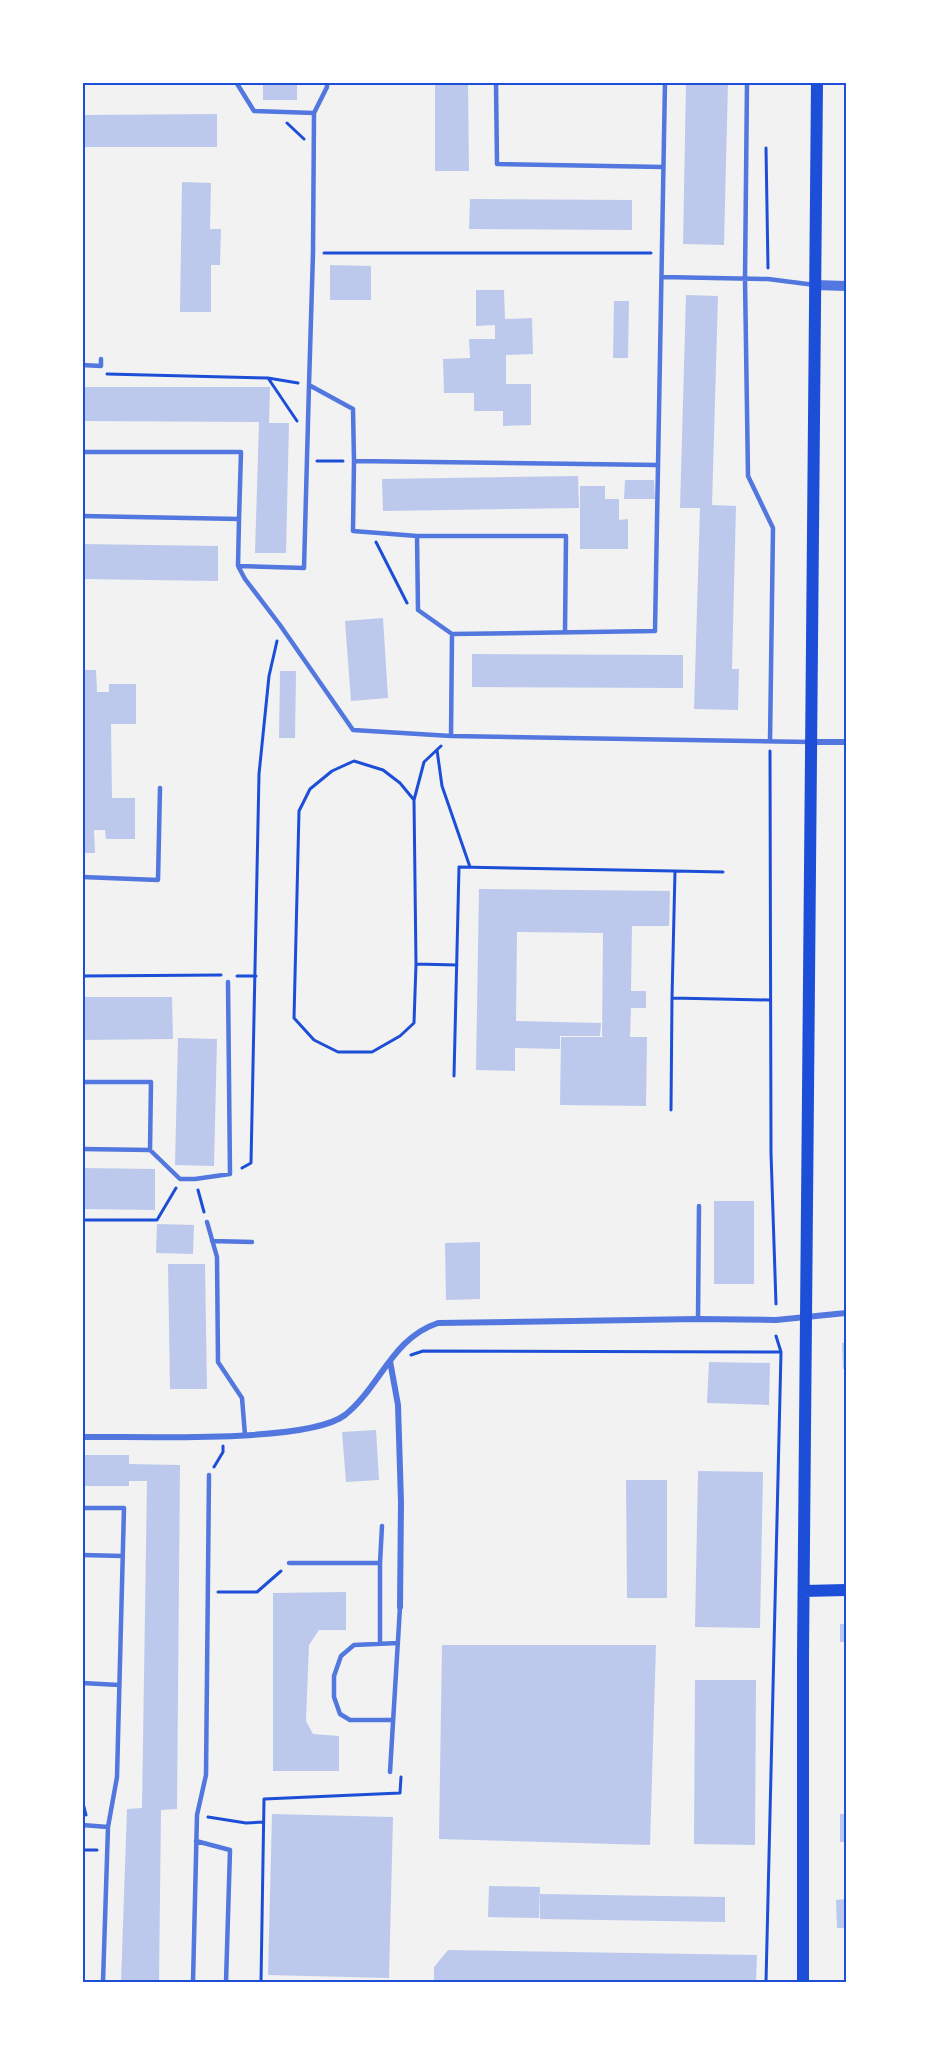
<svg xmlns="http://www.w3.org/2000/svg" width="929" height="2065" viewBox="0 0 929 2065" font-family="'Roboto Condensed',sans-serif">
  <rect width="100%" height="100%" fill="#f2f2f2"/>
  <path fill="#bdc9ec" d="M 263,82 L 297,82 L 297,100 L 263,100 Z
    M 435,82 L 468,82 L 469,171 L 435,171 Z
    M 686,82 L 728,82 L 724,245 L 683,244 Z
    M 217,114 L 217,147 L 82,147 L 82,115 Z
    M 182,182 L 211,183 L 210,229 L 221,229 L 220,265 L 211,265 L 211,312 L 180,312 Z
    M 470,199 L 632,200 L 632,230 L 469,229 Z
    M 330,265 L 371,266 L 371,300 L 330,300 Z
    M 476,290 L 504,290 L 505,319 L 532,318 L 533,354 L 506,355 L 506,384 L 531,384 L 531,425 L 503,426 L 503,411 L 474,411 L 474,393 L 444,393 L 443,359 L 470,358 L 469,339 L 495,339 L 495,325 L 476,326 Z
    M 686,295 L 718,296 L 712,505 L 736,506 L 732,669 L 739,669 L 738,710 L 694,709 L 700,508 L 680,508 Z
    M 614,301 L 629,301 L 628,358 L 613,358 Z
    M 82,387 L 270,387 L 269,423 L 289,423 L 286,553 L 255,553 L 259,422 L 82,421 Z
    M 578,476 L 579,508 L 383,511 L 382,479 Z
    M 625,480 L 654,480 L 655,499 L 624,499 Z
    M 580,486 L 605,486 L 605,499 L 619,499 L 619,520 L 628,519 L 628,549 L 580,549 Z
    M 82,544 L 218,546 L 218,581 L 82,579 Z
    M 383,618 L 388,698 L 351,701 L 345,621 Z
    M 472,654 L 683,655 L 683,688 L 472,687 Z
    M 82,670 L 96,670 L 97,692 L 109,692 L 109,684 L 136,684 L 136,724 L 111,724 L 112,798 L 135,798 L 135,839 L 106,839 L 105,830 L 94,830 L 95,853 L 82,853 Z
    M 280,671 L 296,671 L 295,738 L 279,738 Z
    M 479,889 L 670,891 L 669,926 L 632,926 L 631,991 L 646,991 L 646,1008 L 631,1008 L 630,1037 L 647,1037 L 646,1106 L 560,1105 L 561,1037 L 604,1037 L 602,1036 L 603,933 L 517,932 L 516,1021 L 601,1023 L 600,1036 L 560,1036 L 560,1049 L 515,1048 L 515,1071 L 476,1070 Z
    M 82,997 L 172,997 L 173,1039 L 82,1040 Z
    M 178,1038 L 217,1039 L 214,1166 L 175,1165 Z
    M 82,1168 L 155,1169 L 155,1210 L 82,1209 Z
    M 714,1201 L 754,1201 L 754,1284 L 714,1284 Z
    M 157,1224 L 194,1225 L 193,1254 L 156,1253 Z
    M 480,1242 L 480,1299 L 446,1300 L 445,1243 Z
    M 168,1264 L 205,1264 L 207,1389 L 170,1389 Z
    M 846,1342 L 846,1369 L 843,1369 L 842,1343 Z
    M 709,1362 L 770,1363 L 769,1405 L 707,1403 Z
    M 376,1430 L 379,1480 L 346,1482 L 342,1432 Z
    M 82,1455 L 129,1455 L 129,1464 L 180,1465 L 177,1809 L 161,1810 L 159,1982 L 121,1982 L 127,1809 L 142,1808 L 147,1481 L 129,1481 L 129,1486 L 82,1486 Z
    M 698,1471 L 763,1472 L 760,1628 L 695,1627 Z
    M 626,1480 L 667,1480 L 667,1598 L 627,1598 Z
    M 346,1592 L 346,1630 L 319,1630 L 309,1645 L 306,1721 L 313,1734 L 339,1736 L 339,1771 L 273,1771 L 273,1593 Z
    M 840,1624 L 846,1624 L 846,1642 L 840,1642 Z
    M 442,1645 L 656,1645 L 650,1845 L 439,1839 Z
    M 695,1680 L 756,1680 L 755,1845 L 694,1844 Z
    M 272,1814 L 393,1817 L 389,1978 L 268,1975 Z
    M 840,1814 L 846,1814 L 846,1842 L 840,1842 Z
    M 489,1886 L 540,1887 L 539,1918 L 488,1917 Z
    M 540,1894 L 725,1897 L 725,1922 L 540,1919 Z
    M 846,1899 L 846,1928 L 837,1928 L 836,1900 Z
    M 448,1950 L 757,1955 L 756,1982 L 434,1982 L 434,1967 Z"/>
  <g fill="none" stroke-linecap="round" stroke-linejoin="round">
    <path stroke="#1d4ed8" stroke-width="3" d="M 287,123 L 304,139
      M 766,148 L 768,268
      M 324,253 L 651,253
      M 107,374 L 268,378 L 298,383
      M 268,378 L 297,421
      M 317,461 L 343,461
      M 376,542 L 407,603
      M 437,750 L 442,786 L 470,867
      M 770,751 L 771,1153 L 776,1304
      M 414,800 L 400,783 L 383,770 L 354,761 L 332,771 L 310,789 L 299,811 L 294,1018 L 314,1040 L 338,1052 L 372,1052 L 400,1036 L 414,1023 L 416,964 L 414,800 L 424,762 L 441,746
      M 675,871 L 723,872
      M 416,964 L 457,965
      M 82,976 L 221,975
      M 237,976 L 256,976
      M 454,1076 L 459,867 L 675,871 L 672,998 L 769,1000
      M 671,1110 L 672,998
      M 242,1168 L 251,1163 L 259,774 L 269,676 L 277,641
      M 198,1190 L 204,1212
      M 82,1220 L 157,1220 L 176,1188
      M 411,1355 L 423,1351 L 781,1352
      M 214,1467 L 223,1452 L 223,1446
      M 218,1592 L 257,1592 L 281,1571
      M 82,1799 L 86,1815
      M 208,1817 L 246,1823 L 263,1822
      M 82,1850 L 97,1850
      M 261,1982 L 264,1799 L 400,1793 L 401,1777
      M 766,1982 L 781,1352 L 776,1336"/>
    <path stroke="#5277de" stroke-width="4.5" d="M 236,82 L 254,111 L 314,113 L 327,87 L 327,82
      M 496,82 L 497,164 L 663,167
      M 747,82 L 745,279 L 748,476 L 773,528 L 770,741
      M 314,113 L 313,253 L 309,385 L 353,409 L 354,461
      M 662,277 L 768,279 L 815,285
      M 82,365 L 101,366 L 101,359
      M 82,452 L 241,452 L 239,519
      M 82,516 L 239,519 L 238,566 L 245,579 L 280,625 L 353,730 L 451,736 L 811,742
      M 417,536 L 353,531 L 354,461 L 657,465
      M 238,566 L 304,568 L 309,385
      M 452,634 L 655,631 L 665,82
      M 451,736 L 452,634 L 418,610 L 417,536 L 566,536 L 565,632
      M 82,877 L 158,880 L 160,788
      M 82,1082 L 151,1082 L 150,1150
      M 82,1149 L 150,1150 L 180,1179 L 195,1179 L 230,1174 L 228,982
      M 207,1222 L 217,1257 L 218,1362 L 242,1398 L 245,1435
      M 212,1241 L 252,1242
      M 698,1319 L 699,1206
      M 82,1508 L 124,1508 L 117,1777 L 108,1827 L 103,1982
      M 82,1555 L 123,1556
      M 289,1563 L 380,1563 L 380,1644
      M 380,1563 L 382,1526
      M 82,1683 L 119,1685
      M 393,1720 L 350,1720 L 340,1714 L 334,1697 L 334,1676 L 341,1656 L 354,1645 L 398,1643
      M 390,1772 L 400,1607
      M 82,1825 L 108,1827
      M 196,1841 L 230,1850 L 226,1982
      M 193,1982 L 197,1815 L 206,1775 L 209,1475"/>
    <path stroke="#5277de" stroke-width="6" d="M 812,742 L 846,742
      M 390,1361 L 398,1405 L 401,1502 L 400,1607
      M 82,1437 C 136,1436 307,1444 345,1415 C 380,1387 392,1338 438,1323 L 698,1319 L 776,1320 L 846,1313"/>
    <path stroke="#5277de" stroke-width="10" d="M 815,285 L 846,286"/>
    <path stroke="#1d4ed8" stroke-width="12" d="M 804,1591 L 846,1590
      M 803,1982 L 803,1655 L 817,82"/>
  </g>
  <rect width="929" height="2065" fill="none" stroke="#ffffff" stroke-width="168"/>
  <rect x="84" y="84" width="761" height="1897" fill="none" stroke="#1d4ed8" stroke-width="2"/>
</svg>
